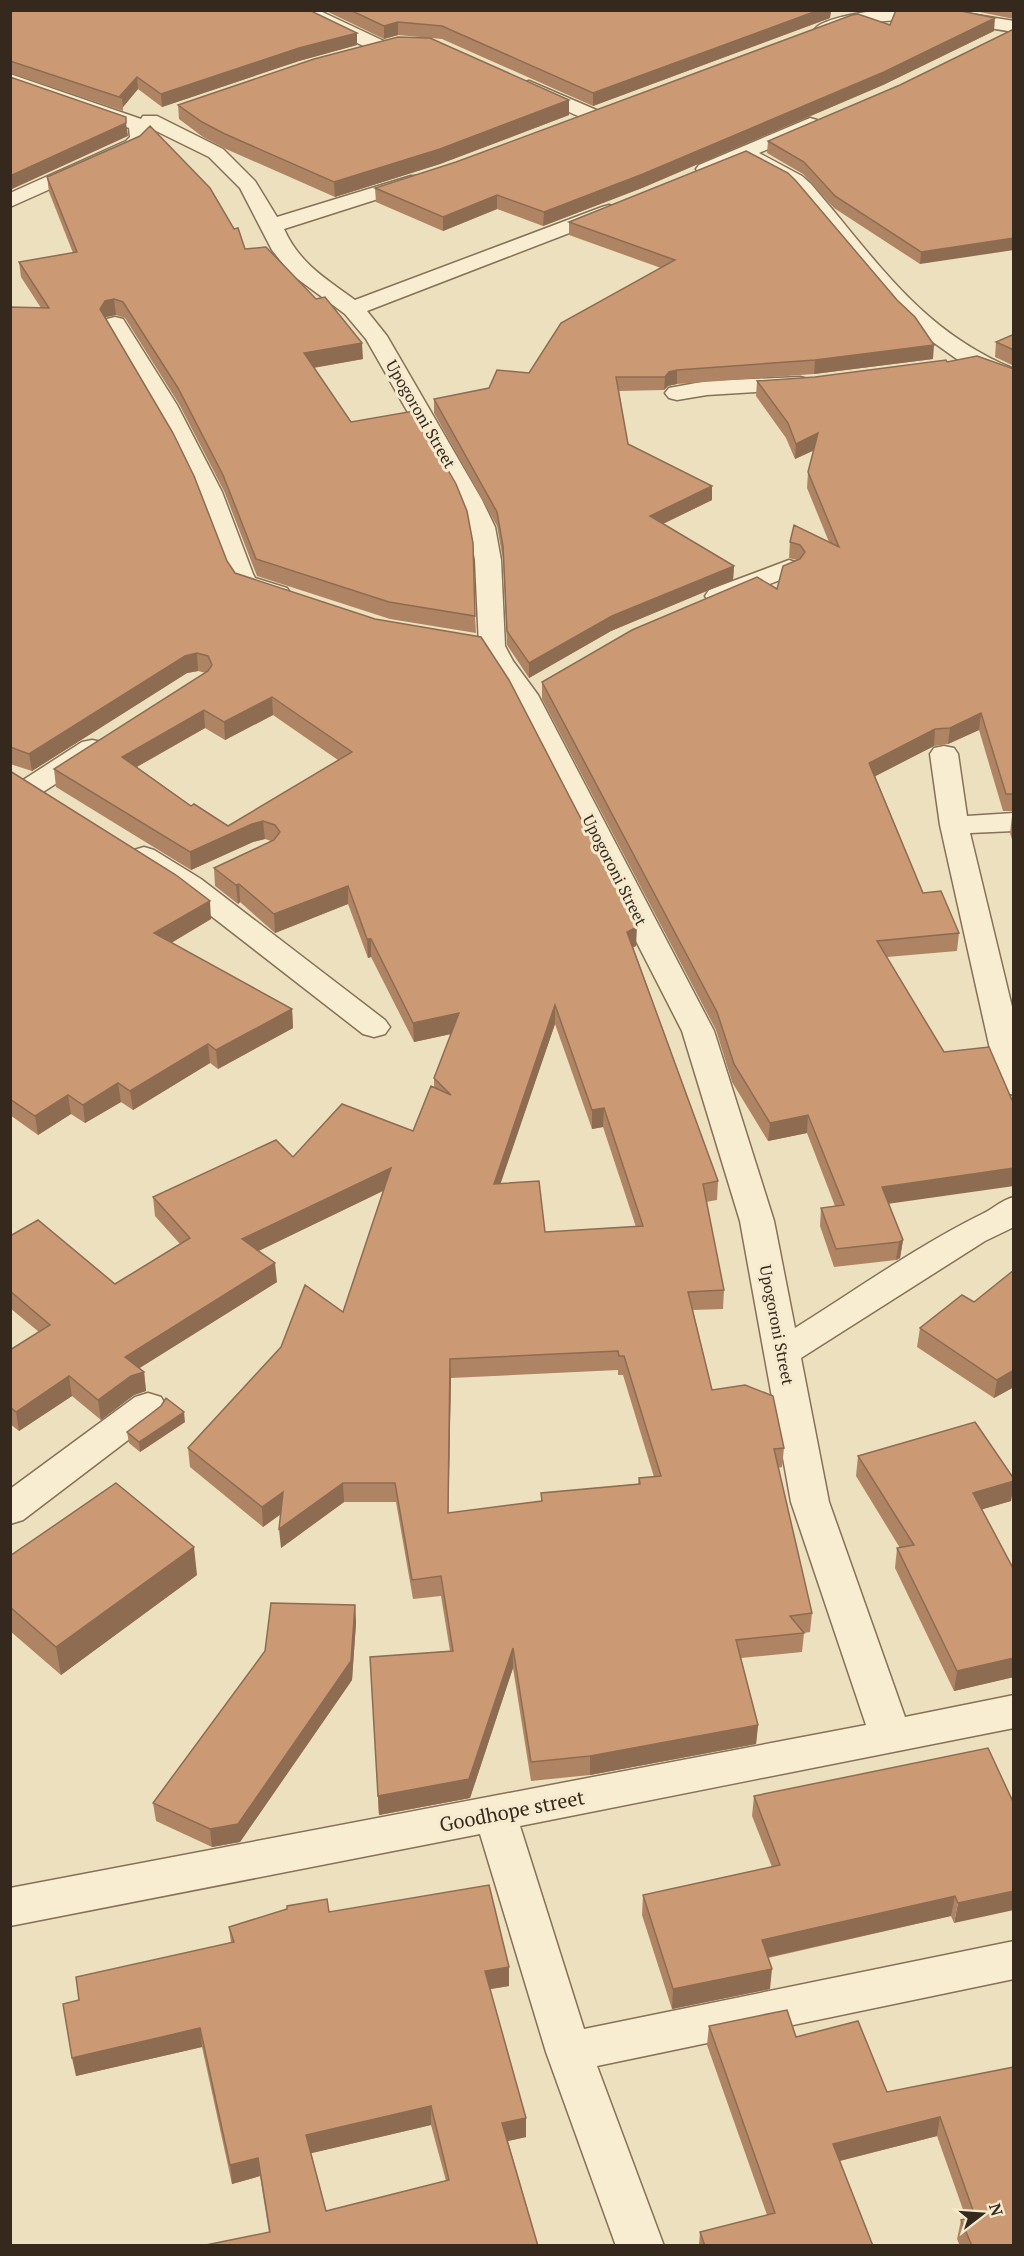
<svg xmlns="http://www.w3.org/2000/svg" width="1024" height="2256" viewBox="0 0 1024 2256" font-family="'PT Serif',serif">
  <rect width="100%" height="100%" fill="#ede0bf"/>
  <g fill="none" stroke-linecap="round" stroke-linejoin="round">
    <defs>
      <path id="minor" d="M 293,10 L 318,10 L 388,43 L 390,47 L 388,51 L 374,51 L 296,14 Z
        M 880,10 L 945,10 L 1014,21 L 1014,32 C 967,24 921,16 874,22 C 857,25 841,30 824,35 L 817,33 L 815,29 C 823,18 866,12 880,10 Z
        M 10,74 L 141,119 L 143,116 L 157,116 L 223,149 L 255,181 L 277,217 L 411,176 L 425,176 L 428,180 L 425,184 L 284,229 C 300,264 325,278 355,300 L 602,207 L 609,205 L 616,207 L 619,211 L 616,215 L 367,311 L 387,336 L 482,500 L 495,527 L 501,560 L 505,646 L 513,661 L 538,695 L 714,1031 L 774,1221 L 795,1328 C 856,1290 917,1246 982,1214 C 993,1209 1001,1200 1014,1197 L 1014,1227 L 985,1241 L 801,1358 L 829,1502 L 905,1717 L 1014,1695 L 1014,1728 L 520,1826 L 584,2029 L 1014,1941 L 1014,1979 L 597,2066 L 664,2246 L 616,2246 L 546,2052 L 480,1834 L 10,1926 L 10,1888 L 866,1725 L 791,1502 L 740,1221 L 682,1031 L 511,696 L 487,662 L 479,646 L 475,560 L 469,527 L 458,500 L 366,339 L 345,314 L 291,274 L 272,250 L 240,188 L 209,157 L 148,127 L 150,138 L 140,149 L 10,207 L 10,193 L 126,141 L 130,137 L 129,128 L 10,87 Z
        M 529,81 L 601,112 L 604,116 L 601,120 L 587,120 L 522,91 L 519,87 L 522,83 Z
        M 810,118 L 817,120 L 820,124 L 817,128 L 759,153 L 802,176 L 811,184 C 875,258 919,330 1014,369 L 1014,384 L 961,362 L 916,330 L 879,293 L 797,192 L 788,184 L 750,163 L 747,158 L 706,175 L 699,173 L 696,169 L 699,165 Z
        M 115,317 L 123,319 L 177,405 L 222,492 L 253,574 L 255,578 L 287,588 L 291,594 L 287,600 C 276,602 244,595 235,586 C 218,569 208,517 198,493 C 173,434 137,379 104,324 L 107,319 Z
        M 800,377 L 808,379 L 812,384 L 808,389 L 707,395 L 677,400 L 669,398 L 665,393 L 669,388 L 707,381 Z
        M 789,560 L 798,563 L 802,568 L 798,573 L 718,604 L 709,602 L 705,596 L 709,590 Z
        M 92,740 L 102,742 L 106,748 L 102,754 L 43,792 L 33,795 L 23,792 L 19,786 L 23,780 L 82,742 Z
        M 944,746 L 954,748 L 958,754 L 967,816 L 1014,813 L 1014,831 L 970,833 L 1014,1015 L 1014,1095 L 1003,1092 L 998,1085 L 940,825 L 930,754 L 934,748 Z
        M 144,847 L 154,850 L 201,879 L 385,1020 L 390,1027 L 385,1034 L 374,1037 L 363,1034 L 179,891 L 134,862 L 129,856 L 134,850 Z
        M 148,1393 L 161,1397 L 166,1406 L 161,1415 L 23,1520 L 10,1524 L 10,1489 L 135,1397 Z"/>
    </defs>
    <use href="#minor" stroke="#857157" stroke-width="3"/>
    <use href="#minor" fill="#f8edd1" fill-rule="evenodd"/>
  </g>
  <path fill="#af8464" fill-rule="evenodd" d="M 324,10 L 831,10 L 830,18 L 593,106 L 442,39 L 398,35 L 384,39 Z
    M 970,10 L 1014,10 L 1014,19 Z
    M 10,12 L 357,45 L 299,61 L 162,107 L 138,89 L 123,107 L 123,111 L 10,73 Z
    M 890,25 L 994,31 L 883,85 L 642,188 L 543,226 L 497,209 L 443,231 L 376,202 L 375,188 Z
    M 1014,29 L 920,264 L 834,208 L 803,174 L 767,153 L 768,141 L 900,85 Z
    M 178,105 L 569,115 L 440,164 L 335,197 L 226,149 L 203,137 L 179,119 Z
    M 746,151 L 933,359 L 814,374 L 677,384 L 668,386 L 664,390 L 619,391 L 628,444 L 712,500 L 663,524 L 734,566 L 733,580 L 611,631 L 529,678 L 507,645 L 503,560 L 497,526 L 434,413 L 434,399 L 489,388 L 529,373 L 661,268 L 569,235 L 569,222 Z
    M 47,177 L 245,249 L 363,359 L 314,368 L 475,616 L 476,633 L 390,619 L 257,576 L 224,491 L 179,404 L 125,318 L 116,315 L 106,317 L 106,318 L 227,561 L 235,573 L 636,946 L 633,947 L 718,1181 L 717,1200 L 706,1202 L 724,1290 L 723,1309 L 693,1310 L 712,1390 L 784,1448 L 782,1467 L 778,1468 L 812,1613 L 810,1632 L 804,1633 L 802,1652 L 741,1658 L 758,1725 L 756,1744 L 590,1775 L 531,1781 L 513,1668 L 470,1798 L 379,1815 L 370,1657 L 450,1651 L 441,1596 L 413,1599 L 396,1502 L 344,1502 L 281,1548 L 281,1514 L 263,1527 L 190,1467 L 188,1448 L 343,1312 L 383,1191 L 258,1251 L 277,1282 L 139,1368 L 144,1372 L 146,1391 L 134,1395 L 101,1420 L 72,1396 L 19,1431 L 10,1424 L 10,1350 L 39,1332 L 10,1308 L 10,1236 L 115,1284 L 180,1244 L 155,1216 L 153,1197 L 293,1157 L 413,1131 L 434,1087 L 434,1078 L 451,1034 L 414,1042 L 371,957 L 368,958 L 348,904 L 275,933 L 240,902 L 238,904 L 215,886 L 214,868 L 271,841 L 265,839 L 253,842 L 191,870 L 56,787 L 54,769 L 206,673 L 198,671 L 187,673 L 32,771 L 10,764 L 10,307 L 41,308 L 21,277 L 19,262 L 73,253 L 49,192 ZM 273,715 L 338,760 L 228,826 L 191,806 L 137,767 L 205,728 L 225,740 ZM 555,1024 L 592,1129 L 603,1127 L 636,1227 L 545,1232 L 500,1183 ZM 618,1370 L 618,1375 L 623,1375 L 654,1477 L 639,1478 L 638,1484 L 541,1493 L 541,1501 L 448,1513 L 451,1378 Z
    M 1014,336 L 1014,366 L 995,357 L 996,342 Z
    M 947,362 L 1014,369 L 1014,811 L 1003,811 L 979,730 L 948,744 L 934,746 L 875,776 L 923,893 L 959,933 L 957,951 L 887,957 L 889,1204 L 903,1240 L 900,1258 L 896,1260 L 834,1267 L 820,1226 L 821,1208 L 835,1206 L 807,1133 L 768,1141 L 732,1082 L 716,1030 L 542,699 L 542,682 L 777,589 L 797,560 L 789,558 L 790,542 L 829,542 L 807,488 L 808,472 L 814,450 L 795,459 L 786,438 L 756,396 L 757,381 L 815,377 Z
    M 10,771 L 211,919 L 171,943 L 292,1009 L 293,1028 L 218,1069 L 210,1063 L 133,1110 L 121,1102 L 85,1123 L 71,1114 L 38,1135 L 10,1115 Z
    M 1012,816 L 1014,816 L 1014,846 L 1010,833 Z
    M 974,1302 L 1014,1387 L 994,1398 L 917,1347 L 920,1328 Z
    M 185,1422 L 140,1452 L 129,1443 L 127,1432 Z
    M 858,1456 L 1014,1479 L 1011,1501 L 982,1509 L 1014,1570 L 1014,1677 L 954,1691 L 895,1568 L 897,1548 L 900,1548 L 856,1476 Z
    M 10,1556 L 197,1575 L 61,1675 L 10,1631 Z
    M 355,1605 L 356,1623 L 352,1680 L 240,1842 L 212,1847 L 156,1821 L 153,1803 Z
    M 988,1748 L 954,1923 L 951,1916 L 768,1958 L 770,1989 L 672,2009 L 642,1915 L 643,1895 L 772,1867 L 752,1816 L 754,1796 Z
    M 329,1912 L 509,1986 L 490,1989 L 526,2118 L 526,2137 L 508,2141 L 538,2246 L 269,2233 L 260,2176 L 232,2184 L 202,2047 L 76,2076 L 79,2000 L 231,1943 L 229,1927 ZM 431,2125 L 446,2181 L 326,2211 L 311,2153 Z
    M 709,2026 L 796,2037 L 887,2092 L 1014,2067 L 1014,2246 L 960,2246 L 957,2239 L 961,2220 L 966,2218 L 937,2136 L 840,2161 L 873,2246 L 699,2246 L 700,2232 L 767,2215 L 707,2045 Z"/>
  <path fill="#8e6c51" d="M 819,10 L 831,10 L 830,18 L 593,106 L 593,93 Z
    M 995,18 L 994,31 L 883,85 L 642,188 L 543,226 L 544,212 Z
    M 398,22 L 398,35 L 384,39 L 384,26 Z
    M 357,33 L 357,45 L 299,61 L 162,107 L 161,94 L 299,48 Z
    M 137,77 L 138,89 L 123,107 L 122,98 L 120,96 Z
    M 569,100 L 569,115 L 440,164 L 335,197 L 334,182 Z
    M 126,123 L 128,136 L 10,190 L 10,176 Z
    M 497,195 L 497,209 L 443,231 L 443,217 Z
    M 1014,238 L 1014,250 L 920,264 L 921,252 Z
    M 114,299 L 116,315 L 106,317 L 102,325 L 100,309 L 105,301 Z
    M 362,343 L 363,359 L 305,369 L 304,353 Z
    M 934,345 L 933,359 L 814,374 L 815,360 Z
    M 677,370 L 677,384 L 668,386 L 664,390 L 665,377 L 669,372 Z
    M 818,433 L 817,449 L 795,459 L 796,444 Z
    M 712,486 L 712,500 L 650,530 L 650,516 Z
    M 734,566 L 733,580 L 611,631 L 529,678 L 529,663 L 612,616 Z
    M 197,653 L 198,671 L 187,673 L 32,771 L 29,754 L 185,656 Z
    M 272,697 L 273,715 L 225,740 L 224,722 Z
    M 204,710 L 205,728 L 124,774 L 122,757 Z
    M 981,713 L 979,730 L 948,744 L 950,728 Z
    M 935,729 L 934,746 L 868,780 L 869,763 Z
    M 263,821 L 265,839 L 253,842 L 191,870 L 190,852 L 252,824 Z
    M 239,884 L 240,902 L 238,904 L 236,885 Z
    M 348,886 L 348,904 L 275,933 L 274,914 Z
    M 210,901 L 211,919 L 156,952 L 154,933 Z
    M 637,927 L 636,946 L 627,950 L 627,932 Z
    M 367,939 L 371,939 L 371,957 L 368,958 Z
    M 555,1005 L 555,1024 L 494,1203 L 494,1184 Z
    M 292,1009 L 293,1028 L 218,1069 L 216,1050 Z
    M 459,1013 L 460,1032 L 414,1042 L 413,1023 Z
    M 208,1044 L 210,1063 L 133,1110 L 130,1091 Z
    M 118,1083 L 121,1102 L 85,1123 L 83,1105 Z
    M 68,1095 L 71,1114 L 38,1135 L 35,1116 Z
    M 604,1108 L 603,1127 L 592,1129 L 592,1110 Z
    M 808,1115 L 807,1133 L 768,1141 L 770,1123 Z
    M 391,1168 L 391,1187 L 244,1258 L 242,1239 Z
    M 1014,1168 L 1014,1186 L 880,1205 L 882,1187 Z
    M 903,1240 L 900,1258 L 896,1260 L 899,1242 Z
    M 275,1263 L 277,1282 L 127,1376 L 125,1357 Z
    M 450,1359 L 451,1378 L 448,1532 L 448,1513 Z
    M 1014,1370 L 1014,1387 L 994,1398 L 997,1380 Z
    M 144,1372 L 146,1391 L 134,1395 L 101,1420 L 98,1400 L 131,1376 Z
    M 69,1376 L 72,1396 L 19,1431 L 16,1412 Z
    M 184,1412 L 185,1422 L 140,1452 L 139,1442 Z
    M 1014,1481 L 1011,1501 L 970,1513 L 973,1493 Z
    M 343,1483 L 344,1502 L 281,1548 L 279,1529 Z
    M 283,1492 L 285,1511 L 263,1527 L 262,1507 Z
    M 194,1547 L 197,1575 L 61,1675 L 56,1647 Z
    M 355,1605 L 356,1623 L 352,1680 L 240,1842 L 212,1847 L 210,1829 Z
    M 513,1648 L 513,1668 L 470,1798 L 379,1815 L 378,1796 Z
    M 1014,1658 L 1014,1677 L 954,1691 L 957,1671 Z
    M 758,1725 L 756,1744 L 590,1775 L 590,1756 Z
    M 1014,1891 L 1014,1910 L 954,1923 L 958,1903 Z
    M 955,1896 L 951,1916 L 760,1959 L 762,1940 Z
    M 509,1967 L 509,1986 L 485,1990 L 485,1971 Z
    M 772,1969 L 770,1989 L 672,2009 L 673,1989 Z
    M 200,2028 L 202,2047 L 76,2076 L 72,2058 Z
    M 431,2106 L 431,2125 L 308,2154 L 306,2135 Z
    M 940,2117 L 937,2136 L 831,2163 L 833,2144 Z
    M 526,2118 L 526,2137 L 503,2142 L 502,2123 Z
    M 258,2158 L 260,2176 L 232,2184 L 230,2165 Z"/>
  <path fill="#cb9a74" stroke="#8e6c51" stroke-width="1.5" fill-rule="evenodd" d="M 18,10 L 309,10 L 357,33 L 299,48 L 161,94 L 137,77 L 120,96 L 122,98 L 10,61 L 10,12 Z
    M 350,10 L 819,10 L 593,93 L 442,26 L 398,22 L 384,26 Z
    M 896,10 L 956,10 L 995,18 L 884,72 L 643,174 L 544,212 L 497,195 L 443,217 L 375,188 L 456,162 L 852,15 L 858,14 L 890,25 Z
    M 1014,29 L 1014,238 L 921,252 L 835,196 L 804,162 L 768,141 L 900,85 Z
    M 398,37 L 430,38 L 569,100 L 440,149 L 334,182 L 225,134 L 202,122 L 178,105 L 314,59 Z
    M 10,77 L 126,117 L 126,123 L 10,176 Z
    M 150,126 L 210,188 L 234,229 L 238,228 L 245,249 L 266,247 L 316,299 L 325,297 L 362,343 L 304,353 L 351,422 L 414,411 L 456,484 L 467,511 L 473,543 L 475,616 L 389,602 L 256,559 L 223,475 L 178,388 L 123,302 L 114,299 L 105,301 L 100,309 L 173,433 L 194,476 L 227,561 L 235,573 L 375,619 L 481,637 L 509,680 L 637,927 L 627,932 L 718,1181 L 703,1184 L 724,1290 L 688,1292 L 712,1390 L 745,1385 L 773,1396 L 784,1448 L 774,1449 L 812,1613 L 790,1616 L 804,1633 L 736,1640 L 758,1725 L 590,1756 L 531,1762 L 513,1648 L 469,1779 L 378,1796 L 370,1657 L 453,1651 L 441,1576 L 412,1580 L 395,1483 L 343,1483 L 279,1529 L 283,1492 L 262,1507 L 188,1448 L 281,1347 L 305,1285 L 343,1312 L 391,1168 L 242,1239 L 275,1263 L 125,1357 L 144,1372 L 131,1376 L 98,1400 L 69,1376 L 16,1412 L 10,1407 L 10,1350 L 50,1325 L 10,1291 L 10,1236 L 38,1220 L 115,1284 L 190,1238 L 153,1197 L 276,1140 L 293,1157 L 342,1104 L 413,1131 L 431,1086 L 451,1095 L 434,1078 L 459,1013 L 413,1023 L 371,939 L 367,939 L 348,886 L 274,914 L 239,884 L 236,885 L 214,868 L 274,840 L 280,832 L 275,825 L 263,821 L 252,824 L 190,852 L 54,769 L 208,671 L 212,665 L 208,656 L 197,653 L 185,656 L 29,754 L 10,747 L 10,307 L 49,308 L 19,262 L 77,252 L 47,177 L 140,136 ZM 272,697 L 352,752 L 228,826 L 194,804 L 191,806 L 122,757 L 204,710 L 224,722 ZM 555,1005 L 592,1110 L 604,1108 L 643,1226 L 545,1232 L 539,1181 L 494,1184 ZM 618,1351 L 619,1356 L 624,1356 L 661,1476 L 639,1478 L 640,1484 L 541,1493 L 542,1501 L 448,1513 L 450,1359 Z
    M 746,151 L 788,173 L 796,181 L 897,300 L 915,317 L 934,345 L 815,360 L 677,370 L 669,372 L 665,377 L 616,377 L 628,444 L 712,486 L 650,516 L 734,566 L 612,616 L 529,663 L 507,631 L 503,546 L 497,512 L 434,399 L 489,388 L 497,370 L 529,373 L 561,323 L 675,260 L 569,222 Z
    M 1012,335 L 1014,336 L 1014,350 L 996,342 Z
    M 977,356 L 1014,369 L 1014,794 L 1006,794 L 981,713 L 950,728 L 935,729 L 869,763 L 923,893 L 941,891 L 959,933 L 877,941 L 944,1052 L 989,1047 L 1012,1100 L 1014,1100 L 1014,1168 L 882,1187 L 903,1240 L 899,1242 L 836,1249 L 821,1208 L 844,1205 L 808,1115 L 770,1123 L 734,1064 L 717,1012 L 542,682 L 632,630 L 757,577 L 777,589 L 783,566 L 800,559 L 805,552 L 800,545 L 790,542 L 794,525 L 839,547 L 808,472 L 818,433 L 796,444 L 788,423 L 757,381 L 815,377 L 946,360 L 947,362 Z
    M 10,771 L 176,875 L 210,901 L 154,933 L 292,1009 L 216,1050 L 208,1044 L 130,1091 L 118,1083 L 83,1105 L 68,1095 L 35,1116 L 10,1099 Z
    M 1014,1270 L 1014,1370 L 997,1380 L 920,1328 L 962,1295 L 974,1302 Z
    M 166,1398 L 184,1412 L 139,1442 L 127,1432 L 161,1406 Z
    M 975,1422 L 1014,1479 L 1014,1481 L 973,1493 L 1014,1570 L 1014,1658 L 957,1671 L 897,1548 L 914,1545 L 858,1456 Z
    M 116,1483 L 194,1547 L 56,1647 L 10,1607 L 10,1556 Z
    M 271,1603 L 355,1605 L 351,1661 L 238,1824 L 210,1829 L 153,1803 L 265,1651 Z
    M 988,1748 L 1014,1804 L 1014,1891 L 958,1903 L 955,1896 L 762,1940 L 772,1969 L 673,1989 L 643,1895 L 780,1865 L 754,1796 Z
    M 489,1885 L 509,1967 L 485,1971 L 526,2118 L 502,2123 L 538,2246 L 201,2246 L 270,2232 L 258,2158 L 230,2165 L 200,2028 L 72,2058 L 63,2004 L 79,2000 L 76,1977 L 234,1942 L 229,1927 L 287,1909 L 287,1906 L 327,1899 L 329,1912 ZM 431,2106 L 449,2180 L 326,2211 L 306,2135 Z
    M 787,2010 L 796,2037 L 858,2021 L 887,2092 L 1014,2067 L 1014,2246 L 972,2246 L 961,2220 L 975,2216 L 940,2117 L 833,2144 L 873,2246 L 705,2246 L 700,2232 L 775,2213 L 709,2026 Z"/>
  <g text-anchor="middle" stroke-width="6" stroke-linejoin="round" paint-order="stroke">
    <g font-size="16" fill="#35281c" stroke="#f5eace">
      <text transform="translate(421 414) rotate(60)" y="6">Upogoroni Street</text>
      <text transform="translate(615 870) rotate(63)" y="6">Upogoroni Street</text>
      <text transform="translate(777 1325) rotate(79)" y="6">Upogoroni Street</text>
    </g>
    <g font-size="20" fill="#35281c" stroke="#f5eace">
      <text transform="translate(512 1811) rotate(-11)" y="7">Goodhope street</text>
    </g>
  </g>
  <rect width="1024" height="2256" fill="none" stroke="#35281c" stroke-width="24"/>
  <g transform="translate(982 2214) rotate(73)" stroke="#f5eace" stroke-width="4.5" paint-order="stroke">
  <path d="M0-4.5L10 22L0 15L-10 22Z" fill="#35281c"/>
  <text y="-9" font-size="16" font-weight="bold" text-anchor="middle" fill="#35281c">N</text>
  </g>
</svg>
